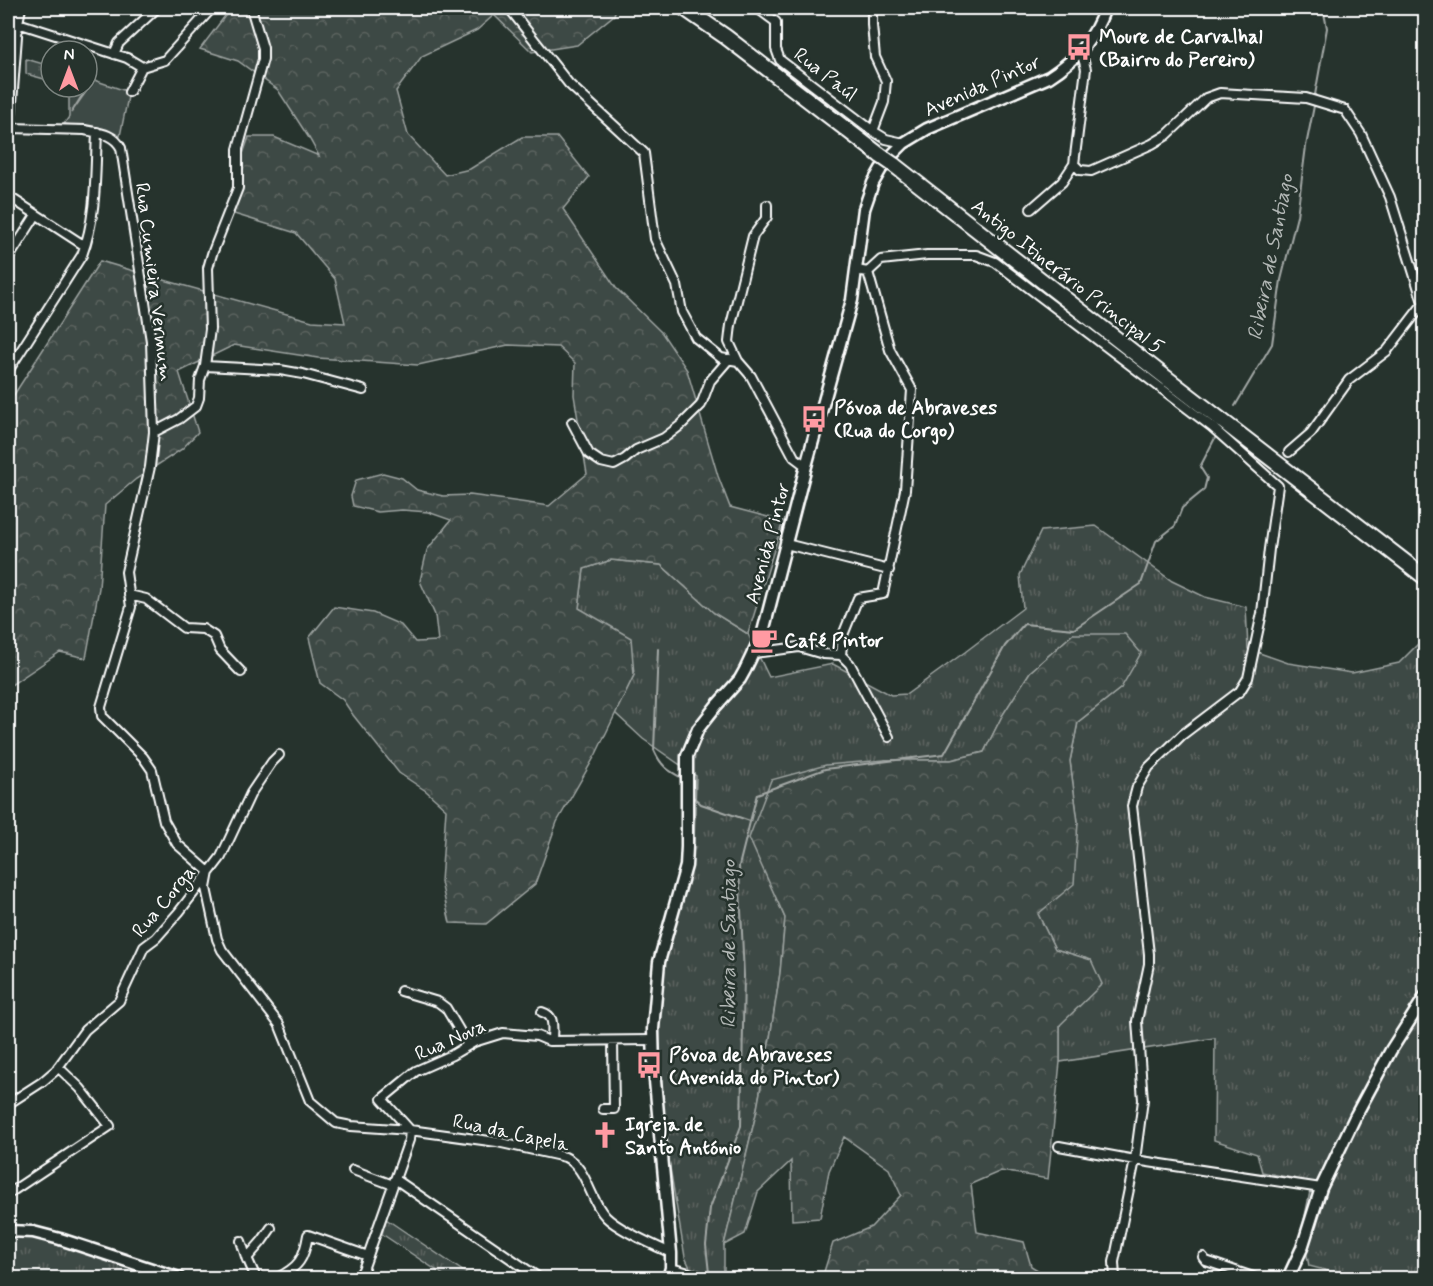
<svg xmlns="http://www.w3.org/2000/svg" width="1433" height="1286" viewBox="0 0 1433 1286" font-family="Mynerve,sans-serif">
  <defs>
    <pattern id="grass-tufts" width="24" height="20" patternUnits="userSpaceOnUse" patternTransform="scale(1.5)"><rect width="24" height="20" fill="#3e4944"/><path d="M3 7l-1-3M5 7V3M7 7l1-3M15 17l-1-3M17 17v-4M19 17l1-3" fill="none" stroke="#5b6460"/></pattern>
    <pattern id="forest-crowns" width="20" height="18" patternUnits="userSpaceOnUse" patternTransform="scale(1.5)"><rect width="20" height="18" fill="#3e4944"/><path d="M2 6a3 3 0 1 1 6 0M12 15a3 3 0 1 1 6 0" fill="none" stroke="#5b6460"/></pattern>
  </defs>
  <rect width="100%" height="100%" fill="#26332d"/>
  <filter id="ink" filterUnits="userSpaceOnUse"><feTurbulence type="fractalNoise" baseFrequency=".0167" numOctaves="2"/><feDisplacementMap in="SourceGraphic" scale="12" xChannelSelector="R" yChannelSelector="G"/><feConvolveMatrix kernelMatrix="1 2 1 2 8 2 1 2 1" color-interpolation-filters="sRGB"/></filter>
  <g filter="url(#ink)">
    <path fill="url(#grass-tufts)" stroke="#9ea4a2" stroke-width="1.5" d="M 26,59 L 43,64 L 45,62 L 51,63 L 51,69 L 48,80 L 26,74 Z
      M 1096,526 L 1172,581 L 1205,597 L 1246,607 L 1248,649 L 1288,663 L 1352,673 L 1399,663 L 1425,637 L 1425,1278 L 1355,1278 L 1309,1266 L 1302,1230 L 1312,1182 L 1262,1172 L 1257,1154 L 1214,1140 L 1215,1038 L 1060,1062 L 1060,1025 L 1091,960 L 1055,949 L 1038,914 L 1078,822 L 1070,761 L 1078,722 L 1121,688 L 1073,634 L 1030,672 L 1002,716 L 984,752 L 951,760 L 885,760 L 769,881 L 785,918 L 780,973 L 770,1038 L 756,1114 L 724,1245 L 724,1278 L 695,1278 L 685,1257 L 663,1126 L 661,1054 L 658,1034 L 659,1006 L 665,960 L 687,884 L 694,842 L 696,776 L 643,739 L 615,713 L 634,675 L 579,608 L 584,569 L 611,560 L 661,565 L 714,613 L 748,634 L 769,677 L 833,664 L 891,695 L 907,694 L 965,652 L 1023,608 L 1020,575 L 1041,531 Z
      M 386,1219 L 473,1278 L 448,1278 L 382,1234 Z
      M 8,1236 L 32,1237 L 84,1247 L 149,1278 L 8,1278 Z"/>
    <path fill="url(#forest-crowns)" stroke="#9ea4a2" stroke-width="1.5" d="M 231,8 L 616,8 L 614,15 L 577,45 L 532,52 L 494,15 L 477,30 L 422,56 L 396,91 L 408,135 L 445,175 L 470,169 L 522,137 L 557,137 L 589,177 L 563,209 L 616,288 L 662,333 L 687,370 L 718,476 L 730,507 L 783,521 L 748,634 L 714,613 L 661,565 L 611,560 L 584,569 L 579,608 L 631,638 L 634,675 L 596,754 L 557,822 L 535,884 L 486,924 L 450,923 L 441,882 L 446,809 L 426,791 L 399,773 L 353,715 L 343,700 L 320,683 L 309,638 L 334,607 L 373,613 L 401,625 L 415,642 L 438,641 L 435,615 L 420,581 L 427,550 L 451,520 L 428,512 L 402,510 L 378,512 L 353,506 L 351,496 L 356,480 L 383,473 L 402,478 L 417,490 L 443,496 L 470,495 L 549,506 L 587,474 L 574,395 L 575,363 L 558,347 L 508,345 L 418,365 L 318,358 L 234,345 L 179,372 L 198,432 L 182,449 L 136,479 L 105,505 L 99,588 L 86,658 L 60,652 L 8,687 L 8,404 L 100,261 L 171,282 L 312,321 L 345,323 L 335,279 L 296,233 L 234,214 L 243,154 L 249,137 L 274,137 L 319,156 L 309,138 L 278,90 L 238,61 L 200,49 Z
      M 1073,634 L 1125,634 L 1141,653 L 1121,688 L 1078,722 L 1070,761 L 1078,822 L 1074,884 L 1038,914 L 1055,949 L 1091,960 L 1102,984 L 1060,1025 L 1060,1062 L 1048,1179 L 1001,1171 L 971,1184 L 977,1232 L 1024,1242 L 1031,1266 L 1051,1278 L 822,1278 L 833,1243 L 871,1227 L 901,1195 L 889,1169 L 844,1137 L 829,1171 L 820,1218 L 792,1220 L 791,1161 L 758,1192 L 745,1234 L 724,1245 L 756,1114 L 770,1038 L 780,973 L 785,918 L 749,838 L 771,780 L 826,765 L 885,760 L 951,760 L 984,752 L 1002,716 L 1030,672 Z"/>
    <path fill="#3e4944" stroke="#9ea4a2" stroke-width="1.5" d="M 91,79 L 129,92 L 120,136 L 99,128 L 64,124 L 69,117 L 69,93 L 60,93 L 61,87 L 67,87 L 84,92 L 71,113 L 86,92 Z"/>
    <g fill="none" stroke-linecap="round" stroke-linejoin="round">
      <path stroke="#a4a9a7" stroke-width="2" d="M 1315,95 L 1327,28 L 1323,8
        M 1235,406 L 1272,344 L 1281,280 L 1297,216 L 1306,146 L 1314,106
        M 658,649 L 654,750 C 661,766 667,770 682,778
        M 692,794 L 692,796 L 701,804 L 750,821
        M 709,1273 L 706,1245 L 710,1208 L 741,1126 L 744,976 L 739,866 L 757,794 L 825,769 L 944,754 L 1005,646 L 1024,624 L 1074,629 L 1141,584 L 1156,541 L 1175,526 L 1182,508 L 1204,490 L 1207,478 L 1200,467 L 1215,438"/>
      <defs>
        <path id="street" d="M 509,8 L 569,84 L 644,153 L 655,239 L 677,285 L 682,312 L 696,338 L 721,358 L 738,361 L 751,376 L 794,457 L 806,466
          M 757,8 L 776,22 L 776,49 L 780,60 L 873,131 L 886,139 L 904,143
          M 872,8 L 872,25 L 875,57 L 886,81 L 884,102 L 873,131
          M 8,12 L 19,15
          M 18,23 L 127,58 L 142,67
          M 1081,51 L 1086,69 L 1074,164 L 1080,170 L 1091,171 L 1152,144 L 1167,135 L 1206,98 L 1220,93 L 1306,98 L 1345,110 L 1361,134 L 1390,197 L 1426,312
          M 114,54 L 119,43 L 157,8
          M 142,67 L 165,60 L 212,8
          M 129,92 L 142,67
          M 11,128 L 85,130 C 100,133 114,134 121,148 L 151,341 L 154,432 L 150,467 L 126,572 L 131,607 L 101,707 L 102,716 L 143,757 L 152,770 L 164,821 L 177,844 L 209,872
          M 8,156 L 18,23 L 21,8
          M 8,196 L 85,246
          M 1031,209 L 1062,182 L 1074,164
          M 8,259 L 36,215
          M 868,272 L 881,260 L 927,255 L 976,255 L 995,262 L 1212,427 L 1278,486 L 1269,549 L 1262,613 L 1248,678 L 1240,691 L 1182,735 L 1149,767 L 1137,787 L 1132,806 L 1149,954 L 1149,964 L 1137,1021 L 1143,1100 L 1135,1160 L 1114,1262 L 1115,1278
          M 738,361 L 729,342 L 731,325 L 753,236 L 767,217 L 767,205
          M 205,366 L 280,370 L 303,374 L 363,390
          M 8,371 L 82,255 C 97,216 95,173 97,132
          M 572,422 L 589,454 L 601,462 L 614,465 L 625,459 L 636,450 L 664,438 L 681,425 L 701,405 L 710,381 L 729,359
          M 154,432 L 179,419 L 196,406 L 199,398 L 200,380 L 205,366 L 210,329 L 208,268 L 212,254 L 238,188 L 238,149 L 263,59 L 263,48 L 251,8
          M 1289,452 L 1311,433 L 1349,380 L 1387,351 L 1423,304
          M 786,544 L 889,570
          M 129,595 L 146,599 L 184,628 L 203,629 L 214,636 L 220,650 L 241,672
          M 754,653 L 799,647 L 823,654 L 841,655 L 850,664 L 889,737
          M 841,655 L 843,635 L 858,598 L 883,594 L 905,490 L 912,390 L 890,350 L 868,272 L 856,270
          M 209,872 L 206,888 L 217,939 L 222,950 L 279,1024 L 310,1101 L 336,1123 L 351,1126 L 410,1130 L 497,1142 L 565,1157 C 588,1168 589,1200 606,1217 C 619,1230 653,1245 671,1253
          M 401,991 L 438,1002 L 446,1008 L 468,1045
          M 542,1012 C 556,1016 552,1028 552,1041
          M 8,1104 L 42,1082 L 56,1070 L 85,1030 L 119,1001 L 144,947 L 156,938 L 179,912 L 221,857 L 251,793 L 272,762 L 279,755
          M 603,1109 L 614,1109 L 613,1041
          M 410,1130 L 382,1099 L 416,1071 L 452,1055 L 474,1042 L 503,1033 L 537,1036 L 549,1041 L 653,1040
          M 1059,1146 L 1135,1160 L 1321,1188
          M 353,1170 L 393,1185
          M 395,1179 L 539,1278
          M 8,1194 L 110,1126 L 80,1088 L 58,1067
          M 241,1241 L 247,1260
          M 1203,1257 L 1206,1261 L 1256,1278
          M 671,1268 L 707,1278
          M 362,1271 L 372,1278
          M 256,1278 L 248,1260 L 248,1257 L 262,1241 L 271,1228
          M 277,1278 C 299,1267 304,1259 308,1235 L 368,1256
          M 360,1278 L 409,1140 L 410,1130"/>
        <path id="secondary" d="M 8,1231 L 33,1232 L 60,1239 L 179,1278
          M 668,1278 L 671,1268 L 671,1253 L 654,1070 L 653,1029 L 659,962 L 686,866 L 687,847 L 687,756 L 698,729 L 716,706 L 740,679 L 745,670 L 763,632 L 806,466 L 852,300 L 864,209 L 873,183 L 881,169 L 892,155 L 904,143 L 927,129 L 1049,77 C 1077,59 1094,39 1105,8
          M 1288,1278 L 1302,1248 L 1321,1188 L 1356,1115 L 1391,1050 L 1426,995"/>
        <path id="highway" d="M 684,8 L 726,37 L 881,156
          M 894,165 L 1164,376 L 1426,578"/>
      </defs>
      <use href="#street" stroke="#fff" stroke-width="12"/>
      <use href="#secondary" stroke="#fff" stroke-width="15"/>
      <use href="#highway" stroke="#fff" stroke-width="18"/>
      <use href="#street" stroke="#26332d" stroke-width="8"/>
      <use href="#secondary" stroke="#26332d" stroke-width="10"/>
      <use href="#highway" stroke="#26332d" stroke-width="14"/>
      <defs>
        <path id="highway-bridge" d="M 881,156 L 894,165"/>
      </defs>
      <use href="#highway-bridge" stroke="#fff" stroke-width="18" stroke-linecap="butt"/>
      <use href="#highway-bridge" stroke="#26332d" stroke-width="14"/>
    </g>
  </g>
  <defs>
    <symbol id="bus-bare" viewBox="-9 -9 18 18"><path d="M-5-6H5V4H4V6H2V4H-2V6H-4V4H-5ZM-3.5-4V0h7V-4ZM-3.5 1.2v1.5H-2V1.2ZM2 1.2v1.5H3.5V1.2Z" fill="#ff9aa2" stroke="#26332d" stroke-width="2.5" paint-order="stroke"/></symbol>
    <symbol id="cafe-bare" viewBox="-9 -9 18 18"><path d="M-5.5-4.5H6V0H3Q3 3.5 0 3.5H-2.5Q-5.5 3.5-5.5 0ZM3-3.2v2h1.7v-2ZM-6 4.5H4V6H-6Z" fill="#ff9aa2" stroke="#26332d" stroke-width="2.5" paint-order="stroke"/></symbol>
    <symbol id="church-bare" viewBox="-9 -9 18 18"><path d="M-1.2-6h2.4v3.5h3.3v2.4h-3.3V6h-2.4V-.1h-3.3v-2.4h3.3Z" fill="#ff9aa2" stroke="#26332d" stroke-width="2.5" paint-order="stroke"/></symbol>
  </defs>
  <g fill-rule="evenodd">
    <use href="#bus-bare" x="1060" y="28" width="38" height="38"/>
    <use href="#bus-bare" x="795" y="400" width="38" height="38"/>
    <use href="#cafe-bare" x="745" y="621" width="38" height="38"/>
    <use href="#bus-bare" x="630" y="1046" width="38" height="38"/>
    <use href="#church-bare" x="586" y="1116" width="38" height="38"/>
  </g>
  <g text-anchor="middle" stroke-width="5" stroke-linejoin="round" paint-order="stroke">
    <g font-size="20" font-weight="bold" fill="#fff" stroke="#26332d" text-anchor="start">
      <text x="1099" y="43">Moure de Carvalhal<tspan x="1099" dy="23">(Bairro do Pereiro)</tspan></text>
      <text x="834" y="414">Póvoa de Abraveses<tspan x="834" dy="23">(Rua do Corgo)</tspan></text>
      <text x="784" y="647">Café Pintor</text>
      <text x="669" y="1061">Póvoa de Abraveses<tspan x="669" dy="23">(Avenida do Pintor)</tspan></text>
      <text x="625" y="1131">Igreja de<tspan x="625" dy="23">Santo António</tspan></text>
    </g>
    <g font-size="20" fill="#fff" stroke="#26332d">
      <text transform="translate(826 74) rotate(38)" y="7">Rua Paúl</text>
      <text transform="translate(982 85) rotate(-24)" y="7">Avenida Pintor</text>
      <text transform="translate(1068 276) rotate(38)" y="7">Antigo Itinerário Principal 5</text>
      <text transform="translate(155 282) rotate(83)" y="7">Rua Cumieira Vermum</text>
      <text transform="translate(767 543) rotate(-75)" y="7">Avenida Pintor</text>
      <text transform="translate(163 901) rotate(-50)" y="7">Rua Corga</text>
      <text transform="translate(450 1039) rotate(-24)" y="7">Rua Nova</text>
      <text transform="translate(511 1132) rotate(12)" y="7">Rua da Capela</text>
    </g>
    <g font-size="21" font-style="italic" fill="#b3b8b6" stroke="#26332d">
      <text transform="translate(1270 257) rotate(-79)" y="7">Ribeira de Santiago</text>
      <text transform="translate(728 944) rotate(-90)" y="7">Ribeira de Santiago</text>
    </g>
  </g>
  <rect width="1433" height="1286" fill="none" stroke="#26332d" stroke-width="30"/>
  <rect x="15" y="15" width="1403" height="1256" fill="none" stroke="#fff" stroke-width="2" filter="url(#ink)"/>
  <g transform="translate(69 69)"><circle r="28" fill="#26332d" stroke="#7d8581" stroke-width="1.5"/>
  <path d="M0-4.5L10 22L0 15L-10 22Z" fill="#ff9aa2"/>
  <text y="-9" font-size="16" font-weight="bold" text-anchor="middle" fill="#ffffff">N</text>
  </g>
</svg>
